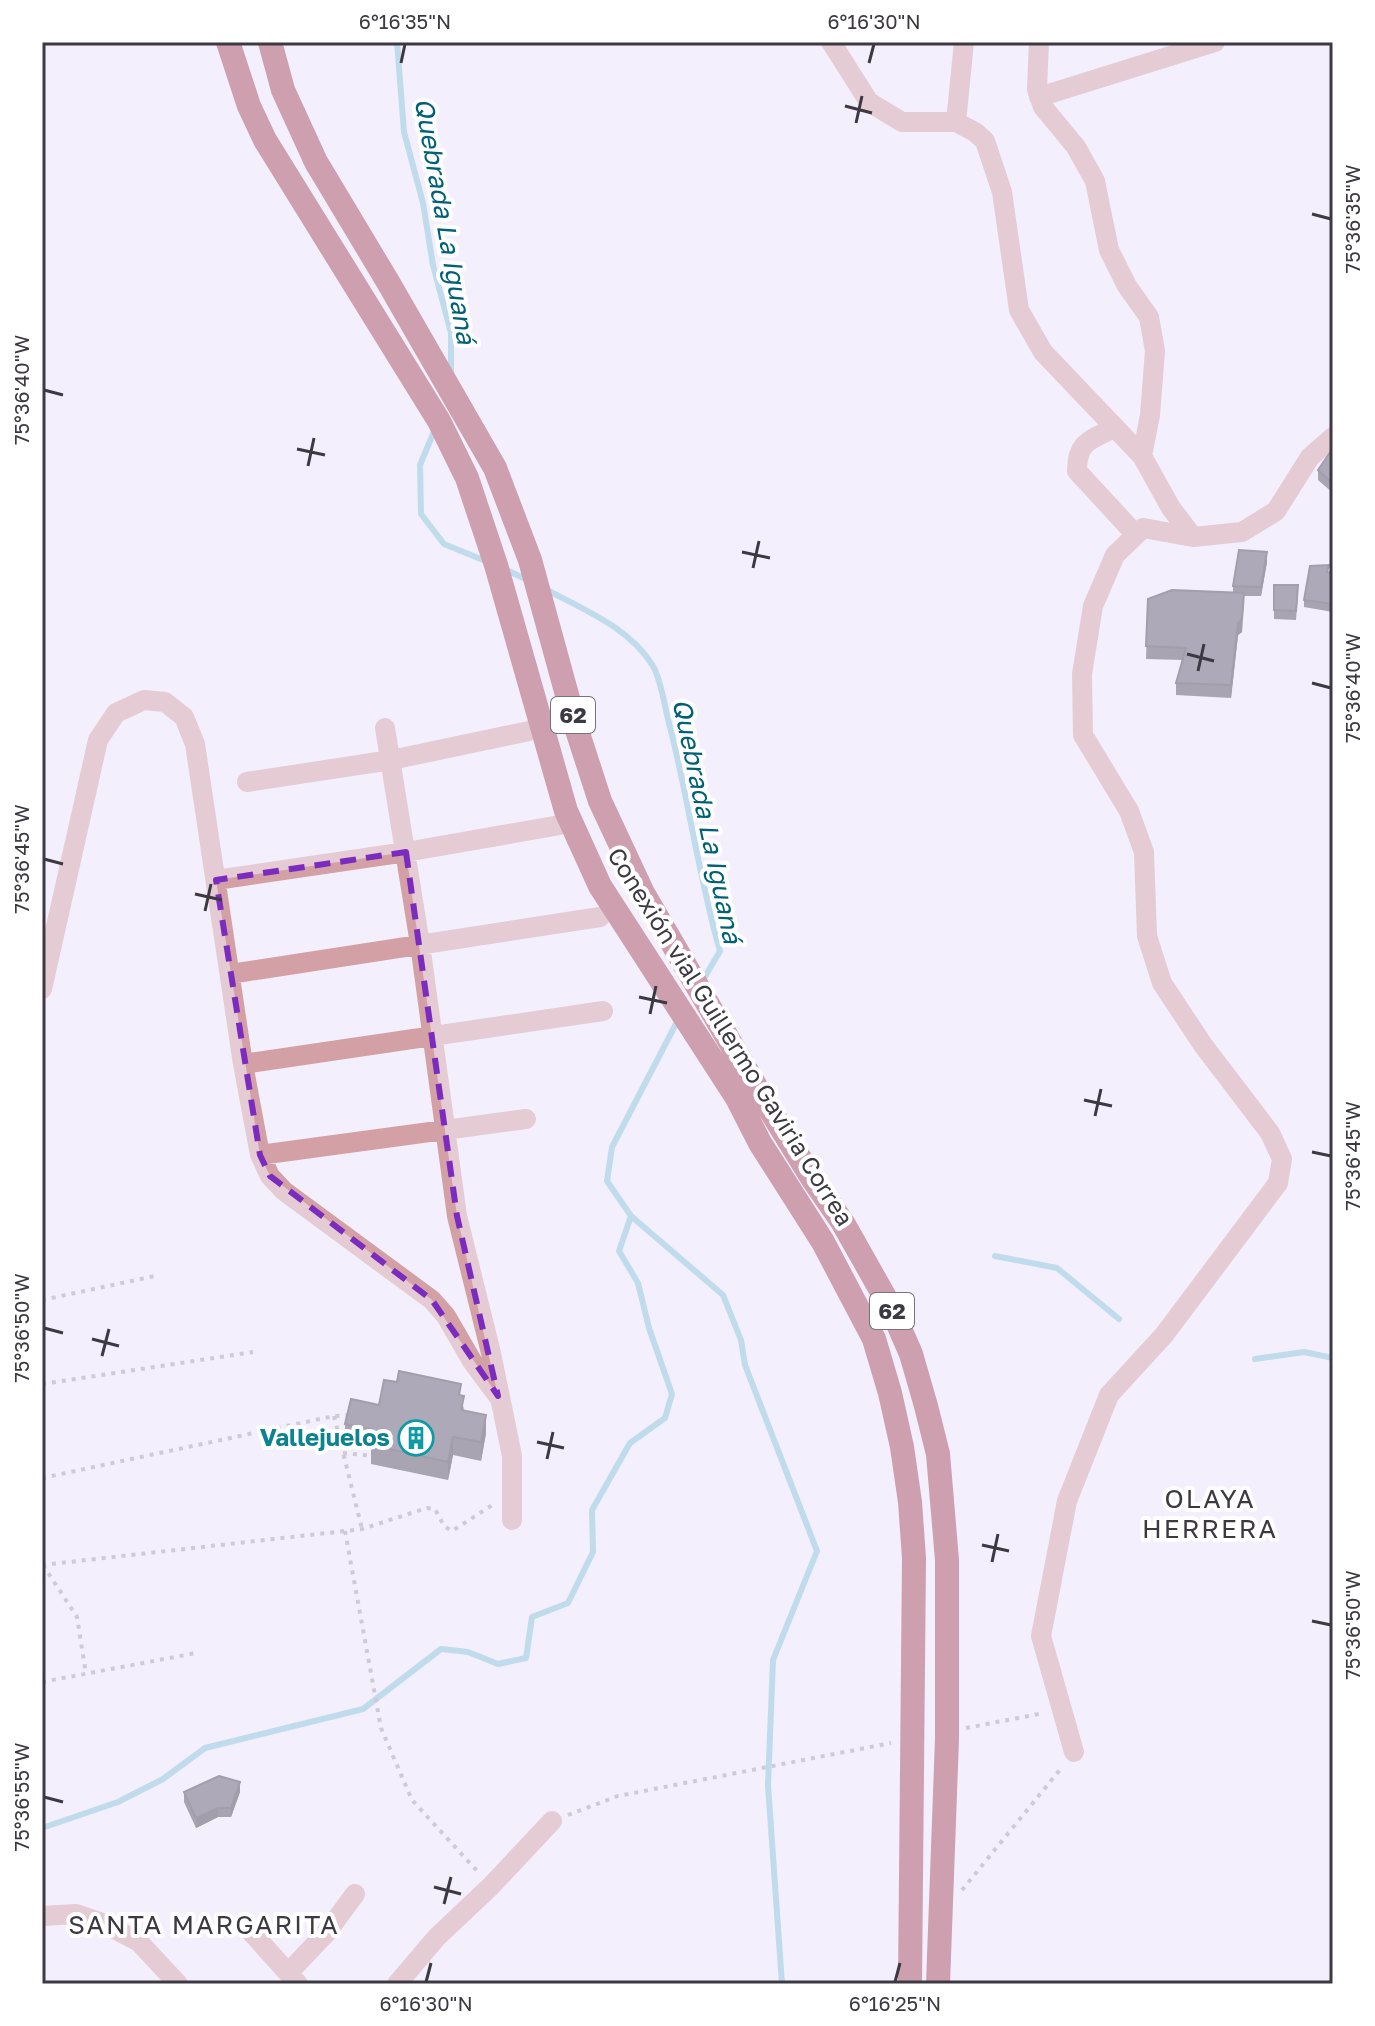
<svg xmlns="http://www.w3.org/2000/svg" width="1375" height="2026" viewBox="0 0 1375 2026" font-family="'Golos Text',sans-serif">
  <rect width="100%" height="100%" fill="#f3effc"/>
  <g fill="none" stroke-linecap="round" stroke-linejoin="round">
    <path stroke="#83c5da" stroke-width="6" d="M 397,42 L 404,132 L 423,203 L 433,265 L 451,333 L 451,373
      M 435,429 L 420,465 L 421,514 L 444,544 L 488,562
      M 506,570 L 528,580
      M 545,589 C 583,609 630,628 653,666 C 661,680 664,703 668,719 C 688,795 698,875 720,951 L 703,980
      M 678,1020 L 612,1147 L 607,1181 L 631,1216 L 723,1295 L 741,1340 L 745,1365 L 817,1551 L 773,1660 L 768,1785 L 782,1984
      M 995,1256 L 1057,1268 L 1119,1319
      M 1255,1359 L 1304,1352 L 1333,1358
      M 42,1828 L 118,1802 L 163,1779 L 205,1748 L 363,1709 L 441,1649 L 468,1652 L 498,1664 L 526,1658 L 532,1617 L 568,1603 L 593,1552 L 592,1510 L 630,1443 L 665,1418 L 672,1394 L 649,1328 L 638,1283 L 619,1251 L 631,1216"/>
    <path stroke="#a39fab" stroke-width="4" stroke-dasharray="4 6" stroke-linecap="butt" d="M 42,1300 L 155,1276
      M 42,1384 L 253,1352
      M 334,1416 L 362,1529
      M 343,1453 L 374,1456
      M 42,1478 L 334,1416 L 349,1415
      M 345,1531 L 381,1728 L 412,1800 L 479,1873
      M 42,1565 L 345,1531 L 362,1529 L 427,1508 L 435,1509 L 444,1526 L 452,1531 L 494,1504
      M 43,1565 L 77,1617 L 86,1674
      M 42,1682 L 196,1653
      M 966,1728 L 1044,1713
      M 568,1815 L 618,1796 L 891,1743
      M 962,1890 L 1063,1766"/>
    <path stroke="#d3a1a5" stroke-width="20" d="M 831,42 L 869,102 L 902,122 L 956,122 L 975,132 L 985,141 L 1002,192 L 1019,310 L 1043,352 L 1142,456 L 1171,508 L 1193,537
      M 1039,42 L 1037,89 L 1043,107 L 1076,147 L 1095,181 L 1109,250 L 1127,286 L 1149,317 L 1155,351 L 1150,415 L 1142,456
      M 1039,97 L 1215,42
      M 956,122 L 964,42
      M 1114,428 C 1091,440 1077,441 1077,471 L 1136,535
      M 385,728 L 420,944 L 457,1216 L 491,1353 L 512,1456 L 512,1520
      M 247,782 L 391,760 L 529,731
      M 216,880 L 406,852 L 560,825
      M 230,974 L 600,917
      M 42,989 L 98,740 L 116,713 L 144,700 L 165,702 L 184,717 L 195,744 L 243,1064 L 260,1155 L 270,1176 L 284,1191 L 432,1300 L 446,1316 L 472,1361 L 498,1396
      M 243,1064 L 603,1011
      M 260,1155 L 526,1119
      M 1074,1752 L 1041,1636 L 1067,1501 L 1109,1395 L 1164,1335 L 1278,1183 L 1282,1159 L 1270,1133 L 1203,1045 L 1162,983 L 1147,936 L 1144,852 L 1129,811 L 1083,735 L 1082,674 L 1093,606 L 1115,555 L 1143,528 L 1193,537 L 1242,532 L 1276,511 L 1310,457 L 1333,437
      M 42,1916 L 76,1914 L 105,1924 L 139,1942 L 178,1984
      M 243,1923 L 298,1984
      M 289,1972 L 327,1932 L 355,1894
      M 397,1984 L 437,1937 L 491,1886 L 552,1821"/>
    <path stroke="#a33f50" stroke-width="24" d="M 228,42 L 249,106 L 265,140 L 439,421 L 467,478 L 496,565 L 566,811 L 600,886 L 737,1098 L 760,1143 L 823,1242 L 874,1339 L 890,1393 L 902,1447 L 910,1502 L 914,1558 L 910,1984
      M 270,42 L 283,90 L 316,162 L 388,282 L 495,468 L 530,560 L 575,724 L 600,801 L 643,893 L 759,1092 L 812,1178 L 843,1223 L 891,1308 L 911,1354 L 926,1406 L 938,1454 L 947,1560 L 947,1739 L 938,1984"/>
  </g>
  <path fill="#4e4a59" d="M 1333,448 L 1333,493 L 1318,480 L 1318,470 Z
    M 1267,562 L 1261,596 L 1244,596 L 1242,632 L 1238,635 L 1231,698 L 1176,695 L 1176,683 L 1183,660 L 1146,659 L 1148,599 L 1233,593 L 1233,586 Z
    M 1329,572 L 1333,573 L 1333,612 L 1304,607 L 1304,600 Z
    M 1274,585 L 1298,595 L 1296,620 L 1274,619 Z
    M 461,1396 L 464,1410 L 486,1433 L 481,1461 L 453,1455 L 448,1480 L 371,1464 L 371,1448 L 345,1443 L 345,1424 Z
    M 184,1792 L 240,1792 L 231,1817 L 218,1817 L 196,1828 L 184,1802 Z"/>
  <path fill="#403c49" d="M 1267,552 L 1267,562 L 1261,596 L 1261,587 Z
    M 1244,593 L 1242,632 L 1238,635 L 1231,698 L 1231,685 L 1238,623 Z
    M 486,1415 L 486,1433 L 481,1461 L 481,1442 Z
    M 453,1437 L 453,1455 L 448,1480 L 448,1462 Z
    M 240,1782 L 240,1792 L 231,1817 L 231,1808 Z
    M 218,1808 L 218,1817 L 196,1828 L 196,1818 Z"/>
  <path fill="#5b5668" stroke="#403c49" stroke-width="2" d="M 1333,448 L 1333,484 L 1318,470 Z
    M 1239,550 L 1267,552 L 1261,587 L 1233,586 Z
    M 1329,565 L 1327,572 L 1333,573 L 1333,604 L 1304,600 L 1310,566 Z
    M 1274,585 L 1298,585 L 1296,611 L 1274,610 Z
    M 1172,590 L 1244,593 L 1242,619 L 1238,623 L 1231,685 L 1176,683 L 1186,648 L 1146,646 L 1148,599 Z
    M 399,1371 L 461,1384 L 459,1395 L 464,1396 L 461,1410 L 486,1415 L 481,1442 L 453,1437 L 448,1462 L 371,1445 L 373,1430 L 345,1424 L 351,1399 L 379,1405 L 384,1380 L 397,1382 Z
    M 219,1776 L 240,1782 L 231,1808 L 218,1808 L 196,1818 L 184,1792 Z"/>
  <path d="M0 0H1375V2026H0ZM 406,852 L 457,1216 L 498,1396 L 432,1300 L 270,1176 L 260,1155 L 216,880 Z" fill="#f3effc" fill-opacity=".55" fill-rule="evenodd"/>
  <path fill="none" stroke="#7b2cbf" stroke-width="6" stroke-dasharray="16 10" stroke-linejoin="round" d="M 406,852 L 457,1216 L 498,1396 L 432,1300 L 270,1176 L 260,1155 L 216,880 Z"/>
  <path fill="none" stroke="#3c3942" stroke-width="3" d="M 401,63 L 405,44M 869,63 L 874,44M 845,106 L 872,113M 856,123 L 862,96M 1312,214 L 1331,219M 44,390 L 63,395M 297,449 L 325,455M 308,466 L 314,438M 742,552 L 770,558M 753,568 L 759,541M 1187,654 L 1214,661M 1198,671 L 1204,644M 1312,683 L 1331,688M 44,859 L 63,864M 195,894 L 222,900M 205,911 L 211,884M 639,997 L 667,1003M 650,1014 L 656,986M 1084,1100 L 1112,1106M 1095,1116 L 1101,1089M 1312,1152 L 1331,1156M 44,1328 L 63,1333M 92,1339 L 119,1346M 102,1356 L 109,1329M 537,1442 L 564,1448M 547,1459 L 553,1432M 982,1545 L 1009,1551M 992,1562 L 998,1534M 1312,1621 L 1331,1625M 44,1797 L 63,1802M 434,1887 L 461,1894M 444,1904 L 451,1877M 426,1982 L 431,1963M 895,1982 L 900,1963"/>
  <defs>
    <symbol id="building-ring" viewBox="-11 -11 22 22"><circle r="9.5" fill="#fff" stroke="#0f9aa8" stroke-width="1.5"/><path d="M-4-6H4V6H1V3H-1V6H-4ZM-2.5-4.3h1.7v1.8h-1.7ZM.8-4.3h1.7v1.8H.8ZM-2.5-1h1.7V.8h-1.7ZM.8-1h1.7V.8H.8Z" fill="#0f9aa8"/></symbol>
  </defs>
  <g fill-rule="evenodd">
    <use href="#building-ring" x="396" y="1418" width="40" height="40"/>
  </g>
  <g text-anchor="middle" stroke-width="8" stroke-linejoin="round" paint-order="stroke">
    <g fill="#fff" stroke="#76747b" stroke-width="2">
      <rect x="551" y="697" width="44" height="36" rx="6"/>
      <rect x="870" y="1293" width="44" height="36" rx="6"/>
    </g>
    <g font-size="22" font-weight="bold" fill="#3c3942">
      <text x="573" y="723">62</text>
      <text x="892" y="1319">62</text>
    </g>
    <g font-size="24" fill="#3c3942" stroke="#fff">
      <text transform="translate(730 1037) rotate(58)" y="8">Conexión vial Guillermo Gaviria Correa</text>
    </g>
    <g font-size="24" font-weight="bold" fill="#0d838f" stroke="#fff" text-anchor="end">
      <text x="390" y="1446">Vallejuelos</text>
    </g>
    <g font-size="26" font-style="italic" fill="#006075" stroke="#fff">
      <text transform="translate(445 221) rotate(80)" y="9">Quebrada La Iguaná</text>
      <text transform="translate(707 821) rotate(78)" y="9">Quebrada La Iguaná</text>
    </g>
    <g font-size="26" letter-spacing="2" fill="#3c3942" stroke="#fff">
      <text x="1210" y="1508">OLAYA<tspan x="1210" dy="30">HERRERA</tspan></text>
      <text x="204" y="1934">SANTA MARGARITA</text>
    </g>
  </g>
  <rect width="1375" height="2026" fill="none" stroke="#ffffff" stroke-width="88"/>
  <rect x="44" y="44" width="1287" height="1938" fill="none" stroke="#3c3942" stroke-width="3"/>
  <g font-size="20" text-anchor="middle" fill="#3c3942">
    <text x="405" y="29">6°16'35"N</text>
    <text x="874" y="29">6°16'30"N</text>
    <text transform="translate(1353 219) rotate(-90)" y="7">75°36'35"W</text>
    <text transform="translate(22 390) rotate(-90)" y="7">75°36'40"W</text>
    <text transform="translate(1353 688) rotate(-90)" y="7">75°36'40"W</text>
    <text transform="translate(22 859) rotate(-90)" y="7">75°36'45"W</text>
    <text transform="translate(1353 1156) rotate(-90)" y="7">75°36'45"W</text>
    <text transform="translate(22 1328) rotate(-90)" y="7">75°36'50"W</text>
    <text transform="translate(1353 1625) rotate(-90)" y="7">75°36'50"W</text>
    <text transform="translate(22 1797) rotate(-90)" y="7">75°36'55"W</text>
    <text x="426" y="2011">6°16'30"N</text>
    <text x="895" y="2011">6°16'25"N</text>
  </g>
</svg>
